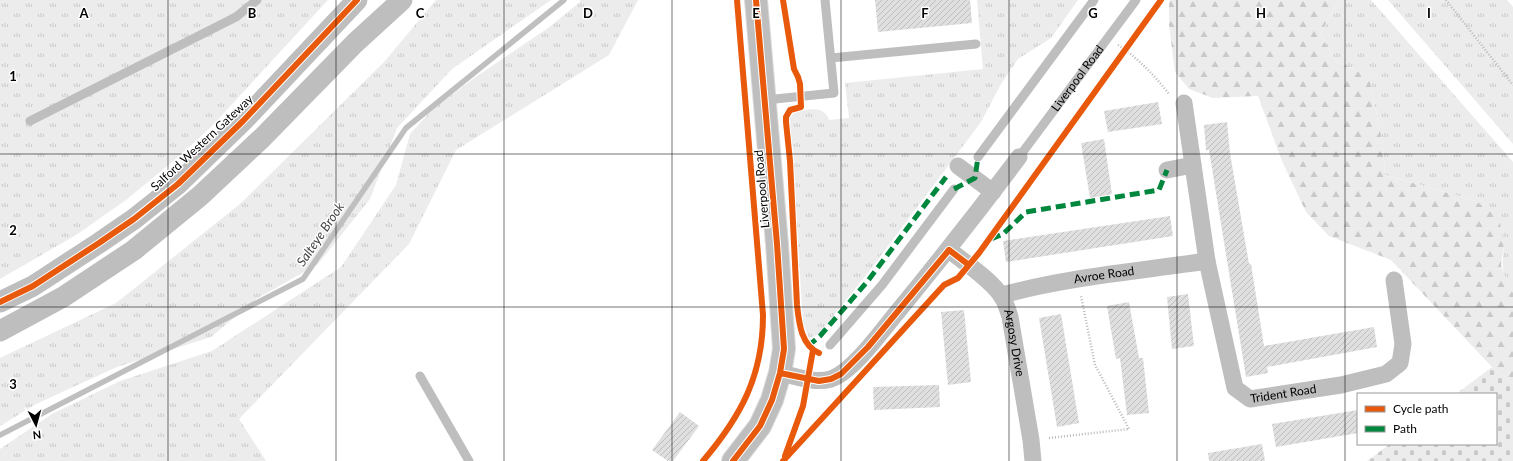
<svg xmlns="http://www.w3.org/2000/svg" width="1513" height="461" viewBox="0 0 1513 461" font-family="Lato,sans-serif">
  <defs>
    <pattern id="grass-tufts" width="24" height="20" patternUnits="userSpaceOnUse"><rect width="24" height="20" fill="#ececec"/><path d="M3 7l-1-3M5 7V3M7 7l1-3M15 17l-1-3M17 17v-4M19 17l1-3" fill="none" stroke="#c9c9c9"/></pattern>
    <pattern id="forest-firs" width="22" height="20" patternUnits="userSpaceOnUse"><rect width="22" height="20" fill="#ececec"/><path d="M5 1l3.5 6h-7zM16 11l3.5 6h-7z" fill="#c9c9c9"/></pattern>
    <pattern id="cemetery-stones" width="16" height="16" patternUnits="userSpaceOnUse"><rect width="16" height="16" fill="#ececec"/><path d="M2 7V4a2 2 0 0 1 4 0v3zM10 15v-3a2 2 0 0 1 4 0v3z" fill="#c9c9c9"/></pattern>
    <pattern id="building-hatch" width="6" height="6" patternUnits="userSpaceOnUse"><rect width="6" height="6" fill="#dfdfdf"/><path d="M-1 1l2-2M0 6l6-6M5 7l2-2" fill="none" stroke="#bebebe"/></pattern>
  </defs>
  <rect width="100%" height="100%" fill="#fff"/>
  <path fill="url(#grass-tufts)" d="M 0,0 L 328,0 L 211,127 L 177,158 L 126,200 L 76,235 L 0,279 Z
    M 436,0 L 551,0 L 452,69 L 397,128 L 370,199 L 318,264 L 258,298 L 211,337 L 117,367 L 36,404 L 0,426 L 0,358 L 116,303 L 240,204 L 384,62 Z
    M 580,0 L 638,0 L 609,55 L 456,150 L 409,244 L 239,419 L 266,461 L 0,461 L 0,449 L 52,414 L 120,381 L 212,351 L 341,267 L 396,185 L 410,134 L 432,110 L 477,76 L 548,28 L 580,2 Z
    M 977,0 L 1078,0 L 1051,38 L 1018,59 L 1001,84 L 981,122 L 870,270 L 822,330 L 817,335 L 809,339 L 803,323 L 793,164 L 789,126 L 789,119 L 794,113 C 807,110 823,104 829,120 L 849,118 L 845,83 L 983,69 Z
    M 1341,0 L 1371,0 L 1513,162 L 1513,293 C 1501,277 1502,263 1504,244 L 1476,201 L 1385,175 L 1383,145 L 1369,77 L 1335,60 L 1320,34 L 1332,11 Z
    M 1388,0 L 1507,0 L 1513,7 L 1513,144 Z"/>
  <path fill="url(#forest-firs)" d="M 1170,0 L 1341,0 L 1332,11 L 1320,34 L 1335,60 L 1369,77 L 1383,145 L 1385,175 L 1476,201 L 1499,218 L 1504,244 L 1501,265 L 1509,287 L 1513,293 L 1513,384 L 1492,367 L 1391,260 L 1329,236 L 1306,212 L 1282,161 L 1258,96 L 1213,98 L 1189,89 L 1175,72 L 1169,25 L 1169,2 Z"/>
  <path fill="url(#cemetery-stones)" d="M 1492,367 L 1513,384 L 1513,461 L 1367,461 L 1390,444 L 1496,444 L 1496,394 L 1456,394 Z"/>
  <g fill="none" stroke-linecap="round" stroke-linejoin="round">
    <path stroke="#bfbfbf" stroke-width="5.5" d="M 0,435 L 303,279 L 406,128 L 564,0"/>
  </g>
  <path fill="url(#building-hatch)" d="M 875,0 L 970,0 L 972,23 L 878,32 Z
    M 1158,102 L 1162,124 L 1108,132 L 1104,111 Z
    M 1227,122 L 1230,153 L 1249,264 L 1251,264 L 1264,346 L 1374,327 L 1377,347 L 1267,367 L 1268,373 L 1246,377 L 1209,150 L 1206,150 L 1204,125 Z
    M 1104,139 L 1112,194 L 1090,198 L 1081,143 Z
    M 1170,216 L 1173,236 L 1006,262 L 1003,241 Z
    M 1188,294 L 1194,346 L 1172,349 L 1167,297 Z
    M 1129,302 L 1139,358 L 1143,358 L 1149,413 L 1127,415 L 1120,358 L 1116,359 L 1107,306 Z
    M 964,310 L 971,382 L 948,385 L 941,312 Z
    M 1061,314 L 1079,423 L 1057,427 L 1039,318 Z
    M 939,385 L 940,407 L 874,410 L 873,387 Z
    M 1358,410 L 1358,433 L 1276,447 L 1272,424 Z
    M 680,412 L 699,426 L 673,461 L 668,461 L 652,450 Z
    M 1262,444 L 1265,461 L 1209,461 L 1208,453 Z"/>
  <g fill="none" stroke-linecap="round" stroke-linejoin="round">
    <defs>
      <path id="trunk" d="M 733,461 L 760,426 L 772,400 L 780,373 L 784,349 L 777,244 L 756,0"/>
    </defs>
    <use href="#trunk" stroke="#dbdbdb" stroke-width="24"/>
    <path stroke="#b9b9b9" stroke-width="2.5" stroke-dasharray="1 2" stroke-linecap="butt" d="M 1446,0 L 1513,85
      M 1118,45 C 1138,58 1155,76 1169,94
      M 1049,438 L 1129,429 L 1095,365 L 1081,296"/>
    <g stroke="#bebebe" stroke-width="9">
      <path d="M 831,58 L 976,44"/>
      <path d="M 765,100 L 834,93 L 825,0"/>
      <path d="M 30,121 L 236,17 L 257,0"/>
      <path d="M 978,157 L 1094,0"/>
      <path id="s1" d="M 1019,157 L 1136,0"/>
      <path d="M 830,345 L 882,285 L 954,189"/>
      <path d="M 420,376 L 469,461"/>
    </g>
    <g stroke="#bebebe" stroke-width="17">
      <path id="s2" d="M 1184,103 L 1207,261 L 1235,388 L 1250,399 L 1341,385 L 1386,374 L 1400,363 L 1403,344 L 1394,280"/>
      <path d="M 958,166 L 993,192"/>
      <path d="M 1167,170 L 1193,165"/>
      <path id="s3" d="M 949,250 C 963,261 993,281 1002,297 C 1006,303 1008,310 1010,317 L 1031,440 L 1033,461"/>
      <path id="s4" d="M 1002,295 C 1068,277 1139,271 1207,261"/>
      <path d="M 780,373 C 796,376 814,384 831,379 C 854,371 883,329 899,310 C 940,260 980,209 1019,157"/>
    </g>
    <path stroke="#bebebe" stroke-width="21" d="M 0,302 L 33,286 L 99,243 L 134,219 L 178,184 L 243,121 L 357,0
      M 0,331 L 63,297 L 134,250 L 200,196 L 262,138 L 355,43 L 402,0"/>
    <use href="#trunk" stroke="#bebebe" stroke-width="22"/>
    <path stroke="#00873e" stroke-width="5" stroke-dasharray="10 5" stroke-linecap="butt" d="M 954,189 L 975,178 L 978,157
      M 991,239 L 1003,234 L 1026,212 L 1159,190 L 1167,170
      M 808,346 L 820,336 L 867,282 L 946,177"/>
    <defs>
      <path id="cycleway" d="M 783,0 L 794,69 L 798,77 L 800,84 L 801,107 L 790,110 L 786,117 L 786,122 L 790,161 L 797,305 C 799,323 801,345 819,353
        M 0,302 L 33,286 L 99,243 L 134,219 L 178,184 L 243,121 L 357,0
        M 780,373 L 819,381 L 831,379 L 841,374 L 868,347 L 949,250 L 969,265
        M 785,456 L 803,406 L 813,350
        M 703,461 C 741,416 763,376 763,315 L 737,0
        M 733,461 L 760,426 L 772,400 L 780,373 L 784,349 L 777,244 L 756,0
        M 783,461 L 944,285 L 958,278 L 979,253 L 1161,0"/>
    </defs>
    <use href="#cycleway" stroke="#fff" stroke-width="8"/>
    <use href="#cycleway" stroke="#e8590c" stroke-width="6"/>
  </g>
  <path fill="none" stroke="#000" stroke-width="1" stroke-opacity="0.55" d="M 168,0 L 168,461M 336,0 L 336,461M 504,0 L 504,461M 672,0 L 672,461M 841,0 L 841,461M 1009,0 L 1009,461M 1177,0 L 1177,461M 1345,0 L 1345,461M 0,154 L 1513,154M 0,307 L 1513,307"/>
  <g text-anchor="middle" stroke-width="3" stroke-linejoin="round" paint-order="stroke">
    <g font-size="12" fill="#000" stroke="#fff">
      <text dy="4" stroke="none"><textPath href="#s1" startOffset="98">Liverpool Road</textPath></text>
      <text transform="translate(202 143) rotate(-43)" y="4">Salford Western Gateway</text>
      <text transform="translate(762 189) rotate(-95)" y="4">Liverpool Road</text>
      <text dy="4" stroke="none"><textPath href="#s4" startOffset="104">Avroe Road</textPath></text>
      <text dy="4" stroke="none"><textPath href="#s3" startOffset="119">Argosy Drive</textPath></text>
      <text dy="4" stroke="none"><textPath href="#s2" startOffset="342">Trident Road</textPath></text>
    </g>
    <g font-size="13" font-style="italic" fill="#444" stroke="#fff">
      <text transform="translate(320 234) rotate(-56)" y="5">Salteye Brook</text>
    </g>
  </g>
  <g font-size="13" text-anchor="middle" font-weight="bold" fill="#000" stroke="#fff" stroke-width="3" stroke-linejoin="round" paint-order="stroke">
    <text x="84" y="18">A</text>
    <text x="252" y="18">B</text>
    <text x="420" y="18">C</text>
    <text x="588" y="18">D</text>
    <text x="756" y="18">E</text>
    <text x="925" y="18">F</text>
    <text x="1093" y="18">G</text>
    <text x="1261" y="18">H</text>
    <text x="1429" y="18">I</text>
    <text x="13" y="81">1</text>
    <text x="13" y="235">2</text>
    <text x="13" y="389">3</text>
  </g>
  <rect x="1357" y="393" width="140" height="52" fill="#ffffff" stroke="#999999"/>
  <rect x="1365" y="406" width="20" height="6" fill="#e8590c" stroke="#999999"/>
  <text x="1393" y="413" font-size="12" fill="#000000">Cycle path</text>
  <rect x="1365" y="426" width="20" height="6" fill="#00873e" stroke="#999999"/>
  <text x="1393" y="433" font-size="12" fill="#000000">Path</text>
  <g transform="translate(36 425) rotate(174)" stroke="#ffffff" stroke-width="3" paint-order="stroke">
  <path d="M0-3L7 15L0 10L-7 15Z" fill="#000000"/>
  <text y="-6" font-size="11" font-weight="bold" text-anchor="middle" fill="#000000">N</text>
  </g>
</svg>
